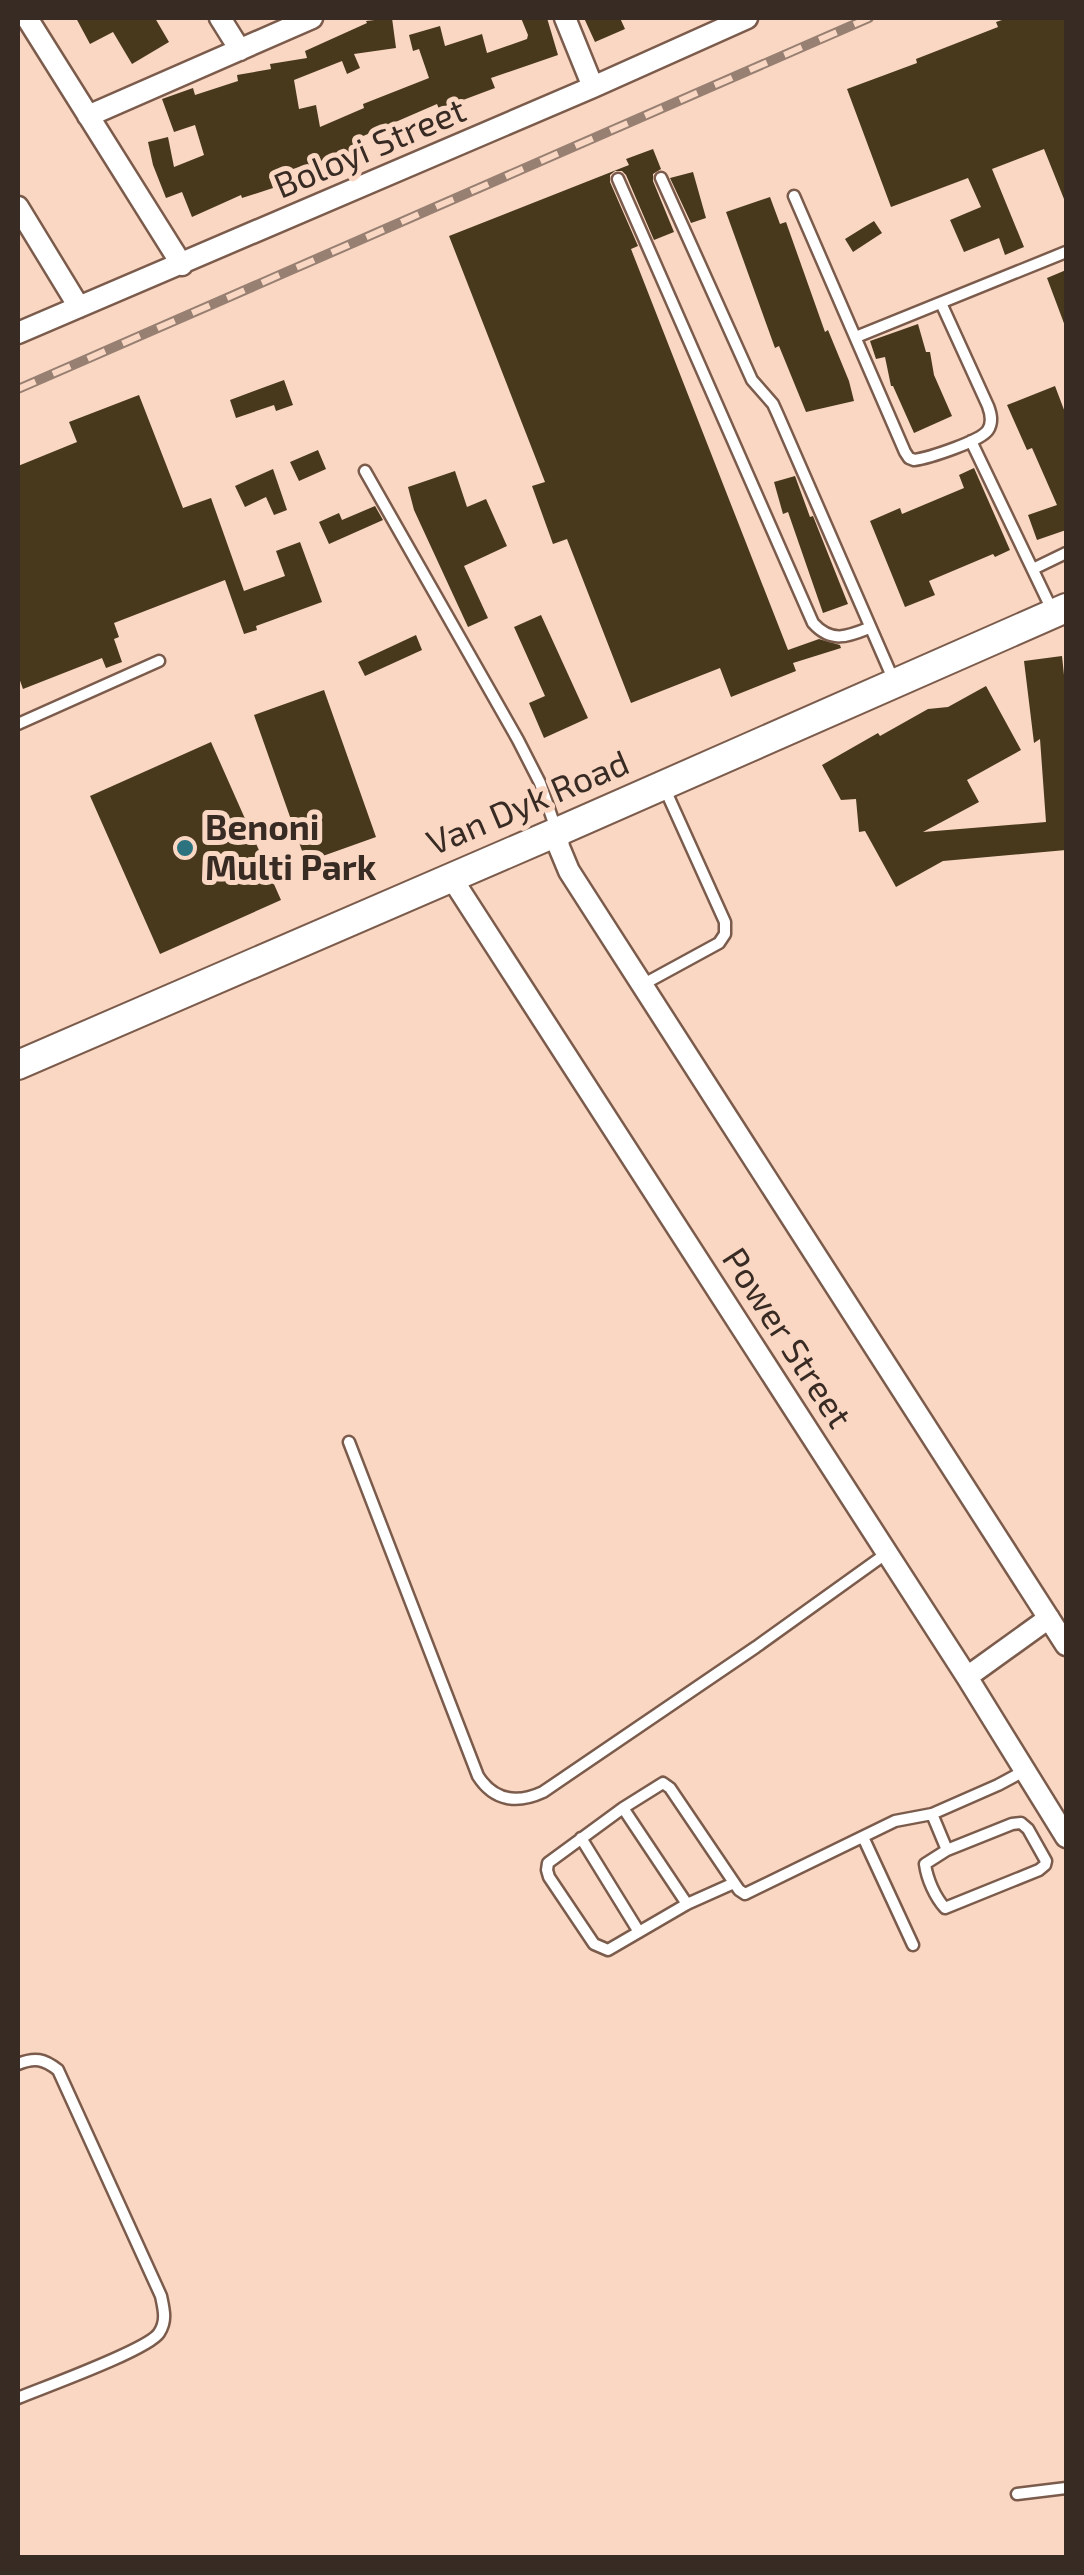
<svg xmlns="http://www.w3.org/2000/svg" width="1084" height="2575" viewBox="0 0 1084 2575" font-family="'Exo 2',sans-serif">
  <rect width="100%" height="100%" fill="#fad7c3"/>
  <path fill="#48391d" d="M 76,18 L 155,18 L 169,42 L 132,64 L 113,32 L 90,44 Z
    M 392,18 L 396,48 L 354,54 L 360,68 L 347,74 L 342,61 L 294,80 L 299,109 L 316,105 L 320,127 L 364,108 L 363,104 L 429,78 L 419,49 L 413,51 L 409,35 L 440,26 L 445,46 L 482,34 L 487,53 L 527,39 L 528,35 L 521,18 L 547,18 L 558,55 L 491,78 L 495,88 L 439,109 L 437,104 L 354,140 L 358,149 L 337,158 L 336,155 L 309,166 L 308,164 L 269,177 L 273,188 L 242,198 L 241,195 L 192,217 L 182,192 L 166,198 L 153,165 L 148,142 L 168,137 L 174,167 L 204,155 L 195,125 L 174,132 L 162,99 L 193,88 L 195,95 L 238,81 L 237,75 L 271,69 L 270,64 L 307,58 L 305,51 L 367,23 L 366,21 Z
    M 584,18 L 620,18 L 625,29 L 595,42 Z
    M 1008,18 L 1066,18 L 1066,204 L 1044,149 L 992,169 L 1024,247 L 1005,255 L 999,238 L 964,252 L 950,220 L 981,207 L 968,178 L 891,207 L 847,89 L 917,63 L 916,59 L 998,27 L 996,22 Z
    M 653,149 L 661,169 L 653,174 L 653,181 L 674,232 L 654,240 L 626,175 L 622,171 L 615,171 L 610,175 L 610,182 L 638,246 L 631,249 L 788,650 L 819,639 L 840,645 L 841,648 L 793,663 L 796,671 L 731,697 L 720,668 L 631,703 L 567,539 L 553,544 L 532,486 L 545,482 L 449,236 L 629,165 L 626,159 Z
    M 693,172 L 706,218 L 691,223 L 670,178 Z
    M 770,197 L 780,224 L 786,222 L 825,332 L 828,330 L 849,381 L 854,401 L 806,412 L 779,346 L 775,348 L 726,212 Z
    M 874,221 L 882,233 L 853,252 L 845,239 Z
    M 1066,270 L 1066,326 L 1065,326 L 1047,278 Z
    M 918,324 L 926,352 L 930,352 L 934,375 L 952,416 L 914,433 L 893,386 L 891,386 L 885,357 L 876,359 L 870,341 Z
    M 284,380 L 293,405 L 276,411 L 274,405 L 236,418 L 230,400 Z
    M 1055,386 L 1066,415 L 1066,530 L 1037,540 L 1028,515 L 1057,505 L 1032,448 L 1027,450 L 1007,405 Z
    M 139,395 L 183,508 L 211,498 L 244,591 L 285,576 L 276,551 L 300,542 L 322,602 L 256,626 L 257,630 L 244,634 L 225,580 L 114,623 L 119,637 L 114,639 L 122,662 L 106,668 L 102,658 L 23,689 L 18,675 L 18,466 L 77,442 L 69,422 Z
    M 318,450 L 326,469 L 299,481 L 290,462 Z
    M 974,468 L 1010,550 L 995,557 L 993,554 L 929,581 L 935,595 L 905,607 L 870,521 L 900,508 L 902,514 L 964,488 L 959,475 Z
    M 273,469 L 287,510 L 274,515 L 266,497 L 245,507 L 235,486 Z
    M 455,471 L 467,507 L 486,499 L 507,546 L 464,566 L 488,618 L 468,627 L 414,510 L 408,487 Z
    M 795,476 L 810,517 L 813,516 L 848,604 L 823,613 L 788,512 L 783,514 L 774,482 Z
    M 375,506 L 383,520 L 329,544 L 319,522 L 339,513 L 342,520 Z
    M 541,615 L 588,718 L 544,738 L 529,703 L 545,696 L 514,627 Z
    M 416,635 L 422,650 L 365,676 L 358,662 Z
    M 1062,656 L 1066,694 L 1066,850 L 943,861 L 896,887 L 865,831 L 859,832 L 856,799 L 841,800 L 822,765 L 878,733 L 880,736 L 928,709 L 948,707 L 986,686 L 1021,750 L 967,780 L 979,802 L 923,832 L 1046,822 L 1040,739 L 1034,743 L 1024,661 Z
    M 324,690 L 376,837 L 306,862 L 254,715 Z
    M 211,742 L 281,900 L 160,954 L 90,796 Z"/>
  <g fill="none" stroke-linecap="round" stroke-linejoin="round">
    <defs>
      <path id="service" d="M 661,178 L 752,380 L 773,404 L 778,415 L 894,681
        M 618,179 L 813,623 C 831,643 847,637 869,628
        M 794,196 L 905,452 L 909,458 L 914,460 C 929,458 981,441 988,430 C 993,422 991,414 988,406 L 941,303
        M 856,337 L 1066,252
        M 971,441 L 1053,612
        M 365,471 L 518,740 L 540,783 L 557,832
        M 1033,569 L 1066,553
        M 18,724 L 159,661
        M 642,985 L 719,943 L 725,934 L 725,922 L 664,787
        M 349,1442 L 478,1776 C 494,1801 517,1804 543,1792 L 756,1647 L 887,1553
        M 623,1808 L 687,1904
        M 932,1814 L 947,1850
        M 1021,1823 L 1028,1829 L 1046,1861 L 1045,1865 L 1039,1870 L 945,1908 C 935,1897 927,1879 925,1864 L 947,1850 L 1012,1824 Z
        M 863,1837 L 913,1945
        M 581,1838 L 639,1932
        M 734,1883 L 687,1904 L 608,1950 L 594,1944 L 549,1877 L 547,1870 L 548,1863 L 623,1808 L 663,1783 L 670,1788 L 739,1890 L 745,1894 L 895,1821 L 932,1814 L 998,1785 L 1024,1771
        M 18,2064 C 35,2057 44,2059 58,2070 L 161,2296 C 164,2310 167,2321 159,2333 C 148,2350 42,2388 18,2398
        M 1017,2494 L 1066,2488"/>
      <path id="minor" d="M 27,18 L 182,265
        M 220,18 L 240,50
        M 565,18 L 593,87
        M 88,116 L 312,18
        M 18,207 L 79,307
        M 18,333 L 593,87 L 747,18
        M 557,832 L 559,847 L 569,871 L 1066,1645
        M 451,877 L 967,1677 L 1066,1837
        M 967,1677 L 1049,1618"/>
      <path id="secondary" d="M 18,1065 L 557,832 L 1066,608"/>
    </defs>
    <use href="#service" stroke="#7b5c4c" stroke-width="15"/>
    <use href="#minor" stroke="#7b5c4c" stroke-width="25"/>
    <use href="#secondary" stroke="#7b5c4c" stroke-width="32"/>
    <use href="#service" stroke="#fff" stroke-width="10"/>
    <use href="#minor" stroke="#fff" stroke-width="20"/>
    <use href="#secondary" stroke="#fff" stroke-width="28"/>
    <defs>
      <path id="rail" d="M 18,389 L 869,18"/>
    </defs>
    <use href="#rail" stroke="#977f72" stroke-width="10"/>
    <use href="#rail" stroke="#fad7c3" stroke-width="6" stroke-dasharray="19" stroke-linecap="butt"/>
  </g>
  <circle fill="#2c727f" stroke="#fad7c3" stroke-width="4" cx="185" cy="848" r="10"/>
  <g text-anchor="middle" stroke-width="10" stroke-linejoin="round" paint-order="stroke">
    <g font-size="35" fill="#382b24" stroke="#fad7c3">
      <text transform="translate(370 148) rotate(-23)" y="12">Boloyi Street</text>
      <text transform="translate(528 803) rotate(-23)" y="12">Van Dyk Road</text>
      <text transform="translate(787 1338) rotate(57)" y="12">Power Street</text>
    </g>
    <g font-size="35" font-weight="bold" fill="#382b24" stroke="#fad7c3" text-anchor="start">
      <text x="205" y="840">Benoni<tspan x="205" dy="40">Multi Park</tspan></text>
    </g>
  </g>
  <rect width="1084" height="2575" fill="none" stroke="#382b24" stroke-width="40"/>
</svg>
